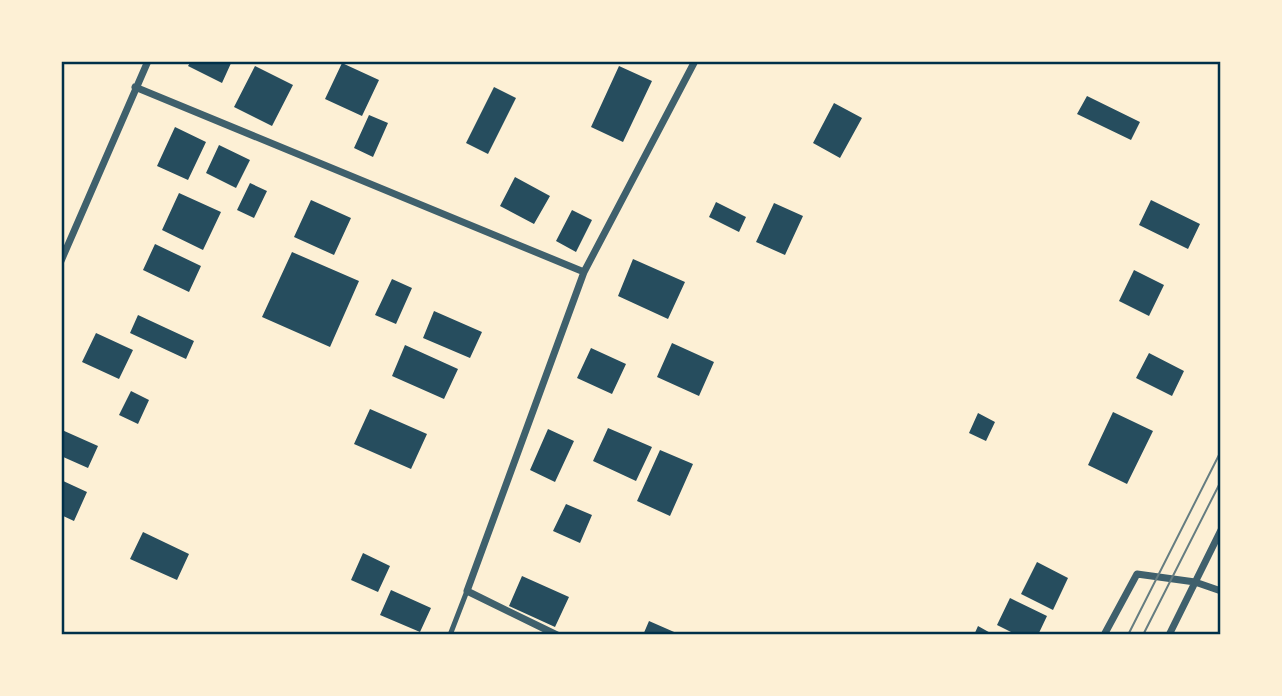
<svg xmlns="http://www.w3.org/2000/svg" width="1282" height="696" viewBox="0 0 1282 696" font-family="Helvetica,sans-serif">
  <rect width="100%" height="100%" fill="#fdf0d5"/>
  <path fill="#264d5e" d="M 191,61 L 232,61 L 222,83 L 188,66 Z
    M 342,63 L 379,80 L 362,116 L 325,99 Z
    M 255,66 L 293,85 L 272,126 L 234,107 Z
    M 619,66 L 652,81 L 623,142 L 591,127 Z
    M 494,87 L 516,98 L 488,154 L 466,143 Z
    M 1087,96 L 1140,122 L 1131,140 L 1077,114 Z
    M 834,103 L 862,118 L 840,158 L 813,143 Z
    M 369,115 L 388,123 L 373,157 L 354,148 Z
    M 175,127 L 206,142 L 188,180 L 157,166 Z
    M 219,145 L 250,160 L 236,188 L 206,173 Z
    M 515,177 L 550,196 L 534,224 L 500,206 Z
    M 250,183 L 267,191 L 254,218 L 237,210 Z
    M 179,193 L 221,212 L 203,250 L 162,230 Z
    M 311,200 L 351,218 L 334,255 L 294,237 Z
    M 1151,200 L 1200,224 L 1188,249 L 1139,225 Z
    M 716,202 L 746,217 L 739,232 L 709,217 Z
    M 774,203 L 803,216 L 785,255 L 756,242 Z
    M 572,210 L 592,220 L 576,252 L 556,241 Z
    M 155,244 L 201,266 L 189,292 L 143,270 Z
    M 292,252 L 359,281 L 330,347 L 262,317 Z
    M 633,259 L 685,282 L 668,319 L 618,296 Z
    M 1134,270 L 1164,285 L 1149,316 L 1119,301 Z
    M 392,279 L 412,288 L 396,324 L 375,315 Z
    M 434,311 L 482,332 L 470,358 L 423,338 Z
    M 138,315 L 194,341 L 186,359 L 130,333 Z
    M 96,333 L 133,350 L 119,379 L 82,362 Z
    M 672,343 L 714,362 L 699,396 L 657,377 Z
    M 405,345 L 458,369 L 444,399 L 392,376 Z
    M 591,348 L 626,364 L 612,394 L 577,378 Z
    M 1149,353 L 1184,371 L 1172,396 L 1136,378 Z
    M 131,391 L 149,400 L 138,424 L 119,415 Z
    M 370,409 L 427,434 L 411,469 L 354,444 Z
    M 1113,412 L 1153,431 L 1127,484 L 1088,465 Z
    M 978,413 L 995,422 L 986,441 L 969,433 Z
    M 608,428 L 652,447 L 636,481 L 593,461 Z
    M 548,429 L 574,441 L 555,482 L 530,470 Z
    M 62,430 L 98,446 L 88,468 L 61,456 Z
    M 660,450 L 693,464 L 670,516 L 637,501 Z
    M 61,480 L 87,492 L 74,521 L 61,515 Z
    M 566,504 L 592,515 L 580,543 L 553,531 Z
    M 143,532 L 189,554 L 177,580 L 130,559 Z
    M 363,553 L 390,566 L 378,592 L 351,580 Z
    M 1037,562 L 1068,578 L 1053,610 L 1021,594 Z
    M 522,576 L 569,597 L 555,627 L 509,606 Z
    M 391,590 L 431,608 L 420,632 L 380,615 Z
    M 1010,598 L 1047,616 L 1038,635 L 1017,635 L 997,625 Z
    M 649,621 L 681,635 L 643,635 Z
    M 978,626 L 994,635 L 974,635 Z"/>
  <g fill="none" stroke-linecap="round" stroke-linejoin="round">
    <path stroke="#3f606c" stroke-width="5" d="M 450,635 L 467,591"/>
    <path stroke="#3f606c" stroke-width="7" d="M 135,87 L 584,272
      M 61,261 L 148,61
      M 557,635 L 467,591 L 584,272 L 695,61
      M 1104,635 L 1137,574 L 1195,582 L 1221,591
      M 1169,635 L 1221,530"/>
    <path stroke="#657d81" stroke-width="2" d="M 1128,635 L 1221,451
      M 1143,635 L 1221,481"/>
  </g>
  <rect width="1282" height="696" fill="none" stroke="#fdf0d5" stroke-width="126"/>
  <rect x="63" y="63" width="1156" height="570" fill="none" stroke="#003049" stroke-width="2.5"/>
</svg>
